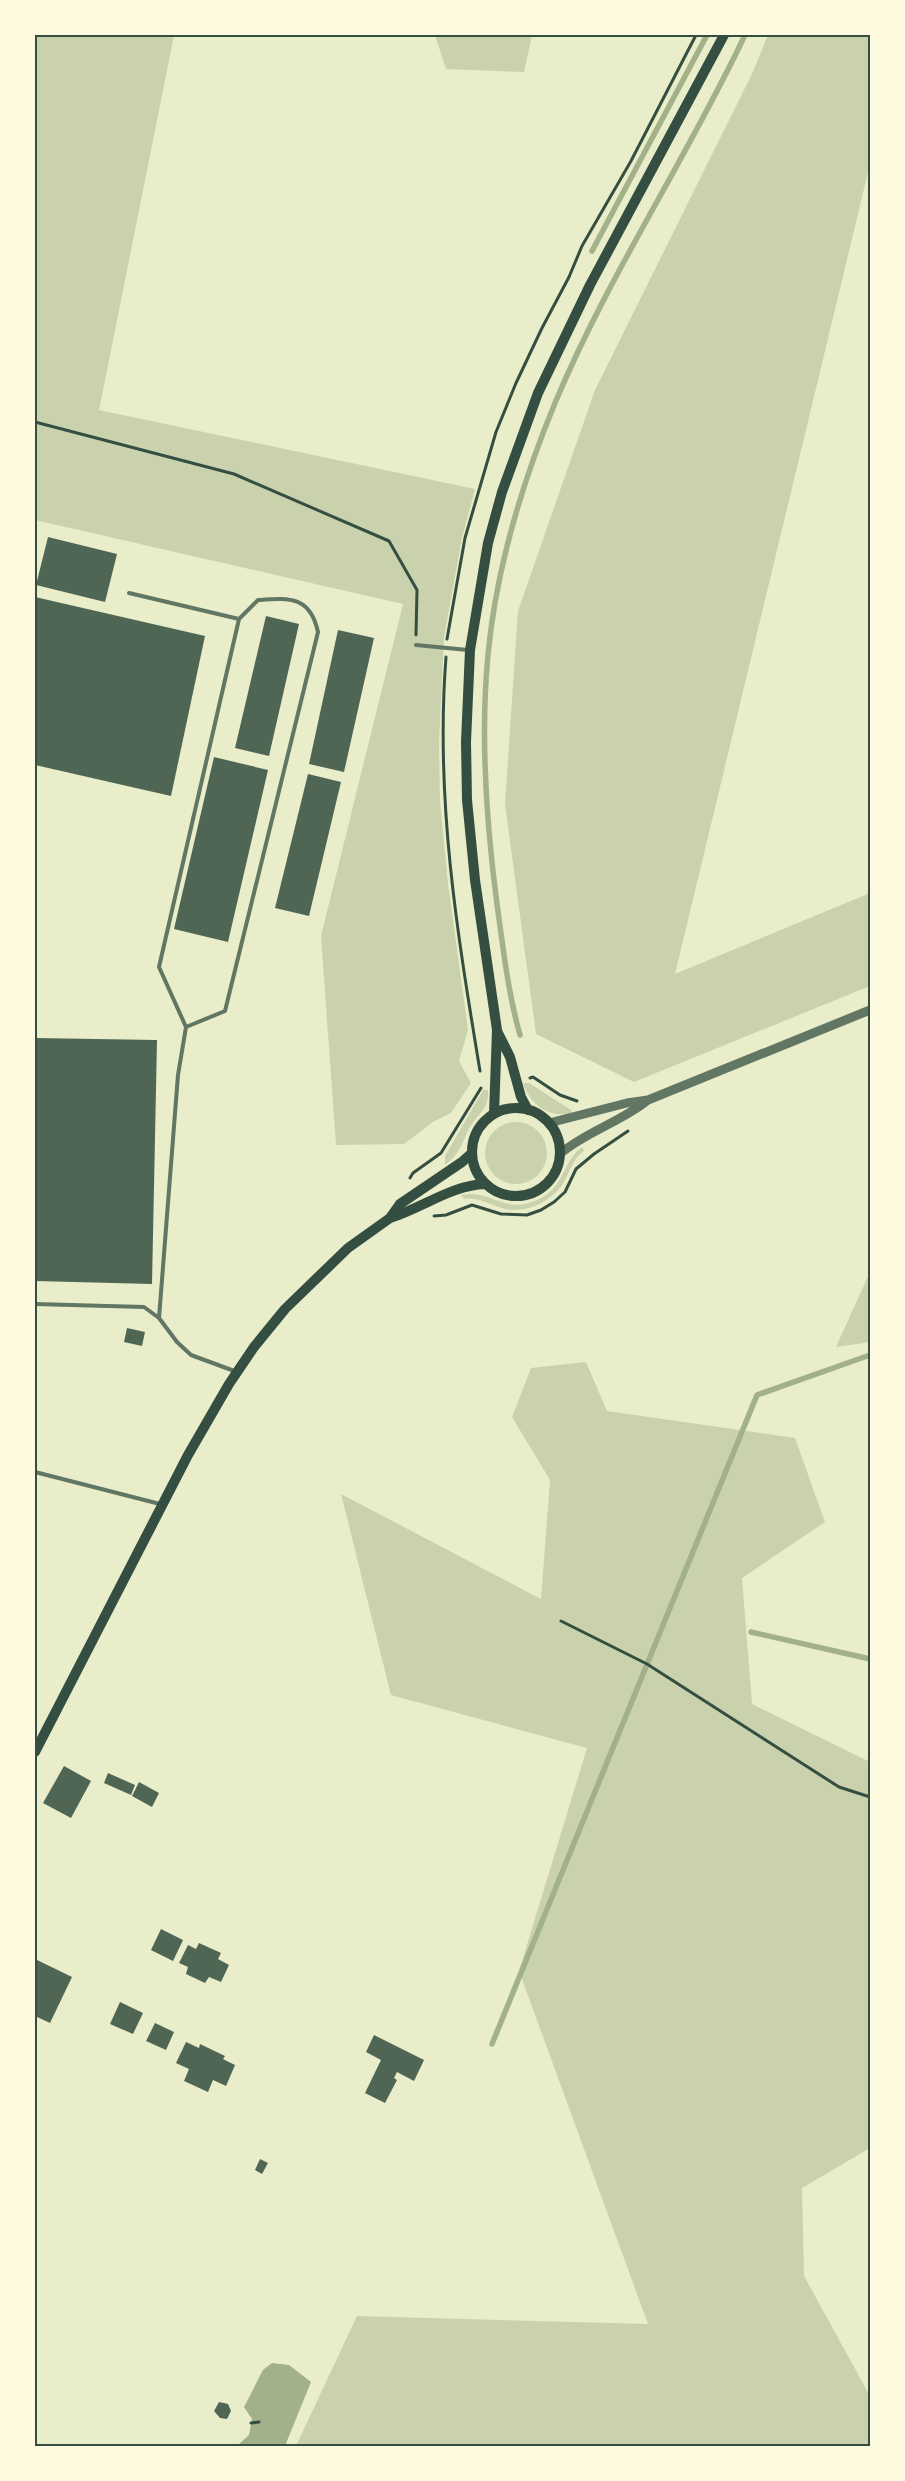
<svg xmlns="http://www.w3.org/2000/svg" width="905" height="2481" viewBox="0 0 905 2481" font-family="Arial,sans-serif">
  <rect width="100%" height="100%" fill="#e9edc9"/>
  <path fill="#cad2ad" d="M 35,35 L 174,35 L 99,410 L 475,489 L 462,538 L 444,638 L 439,743 L 440,801 L 448,884 L 468,1030 L 459,1061 L 471,1083 L 451,1113 L 433,1122 L 404,1144 L 336,1145 L 321,936 L 403,604 L 35,520 Z
    M 435,35 L 532,35 L 524,72 L 446,69 Z
    M 768,35 L 870,35 L 870,164 L 675,974 L 870,893 L 870,986 L 634,1082 L 536,1034 L 505,804 L 518,611 L 595,390 L 752,74 Z
    M 523,1083 L 529,1083 L 571,1110 L 572,1114 C 548,1117 531,1106 523,1083 Z
    M 483,1090 L 488,1090 C 489,1110 479,1112 470,1127 C 461,1144 461,1153 445,1165 L 445,1156 Z
    M485 1153a31 31 0 1 1 62 0a31 31 0 1 1-62 0Z
    M 582,1147 L 584,1151 C 572,1159 570,1173 562,1185 C 551,1201 530,1211 512,1210 C 494,1209 481,1196 464,1199 L 461,1195 C 493,1188 507,1220 546,1195 C 564,1183 565,1159 582,1147 Z
    M 870,1272 L 870,1342 L 836,1347 Z
    M 586,1362 L 607,1411 L 795,1438 L 825,1522 L 742,1578 L 752,1704 L 870,1762 L 870,2148 L 802,2188 L 804,2276 L 870,2396 L 870,2446 L 296,2446 L 357,2316 L 648,2324 L 519,1971 L 587,1748 L 391,1695 L 341,1494 L 541,1599 L 550,1480 L 512,1417 L 531,1368 Z"/>
  <path fill="#a3b18a" d="M 272,2363 L 289,2365 L 311,2382 L 285,2446 L 237,2446 L 249,2435 L 252,2419 L 244,2407 L 263,2370 Z"/>
  <g fill="none" stroke-linecap="round" stroke-linejoin="round">
    <path stroke="#a3b18a" stroke-width="5.5" d="M 592,251 L 707,35
      M 520,1035 C 508,993 503,947 497,904 C 486,821 480,738 488,655 C 496,569 522,483 555,403 C 608,276 686,160 745,35
      M 751,1632 L 870,1659
      M 492,2044 L 757,1395 L 870,1355"/>
  </g>
  <path fill="#4f6655" d="M 48,537 L 117,554 L 105,602 L 36,585 Z
    M 35,597 L 205,636 L 171,796 L 35,765 Z
    M 266,616 L 299,624 L 269,756 L 235,748 Z
    M 338,630 L 374,638 L 344,772 L 309,764 Z
    M 214,757 L 268,770 L 228,942 L 174,929 Z
    M 308,774 L 341,782 L 309,916 L 275,908 Z
    M 35,1038 L 157,1040 L 152,1284 L 35,1281 Z
    M 127,1328 L 145,1332 L 142,1346 L 124,1342 Z
    M 64,1766 L 91,1781 L 71,1818 L 43,1803 Z
    M 108,1773 L 135,1785 L 131,1795 L 104,1783 Z
    M 139,1782 L 159,1793 L 152,1807 L 132,1796 Z
    M 161,1929 L 183,1940 L 173,1961 L 151,1950 Z
    M 199,1943 L 221,1953 L 218,1959 L 229,1965 L 221,1982 L 209,1977 L 205,1983 L 186,1974 L 188,1967 L 179,1963 L 188,1945 L 196,1949 Z
    M 35,1959 L 72,1977 L 50,2023 L 35,2016 Z
    M 120,2002 L 143,2013 L 133,2034 L 110,2024 Z
    M 155,2023 L 174,2032 L 166,2050 L 146,2041 Z
    M 374,2035 L 424,2060 L 414,2081 L 397,2072 L 394,2078 L 397,2080 L 385,2103 L 365,2093 L 381,2060 L 366,2052 Z
    M 186,2042 L 199,2048 L 200,2044 L 225,2056 L 223,2059 L 235,2065 L 226,2086 L 213,2080 L 208,2092 L 184,2081 L 189,2069 L 176,2063 Z
    M 260,2159 L 268,2163 L 262,2174 L 255,2170 Z
    M 219,2402 L 228,2404 L 231,2411 L 227,2419 L 220,2418 L 214,2411 Z"/>
  <g fill="none" stroke-linecap="round" stroke-linejoin="round">
    <path stroke="#344e41" stroke-width="3" d="M 35,422 L 234,474 L 389,541 L 417,590 L 416,635
      M 447,639 L 465,538 L 496,432 L 516,383 L 542,328 L 569,277 L 582,246 L 631,161 L 696,35
      M 446,657 C 435,799 457,932 480,1071
      M 530,1078 L 533,1077 L 560,1095 L 577,1101
      M 410,1178 L 413,1173 L 441,1153 L 481,1088
      M 434,1216 L 446,1215 L 472,1205 L 501,1214 L 527,1215 L 541,1210 L 554,1202 L 565,1192 L 576,1169 L 594,1154 L 628,1131
      M 561,1621 L 647,1664 L 839,1787 L 870,1797
      M 251,2423 L 259,2422"/>
    <path stroke="#617663" stroke-width="4" d="M 129,593 L 239,619 L 159,967 L 186,1027 L 178,1075 L 159,1318
      M 416,645 L 468,650
      M 186,1027 L 225,1011 L 318,632 C 310,596 290,598 258,600 L 239,619
      M 35,1304 L 144,1307 L 159,1318 L 177,1342 L 191,1355 L 237,1372
      M 35,1472 L 160,1504"/>
    <path stroke="#617663" stroke-width="9" d="M 549,1123 L 627,1103 L 648,1100 L 870,1010
      M 561,1153 C 587,1131 621,1122 648,1100"/>
    <path stroke="#344e41" stroke-width="10" d="M 497,1031 L 510,1057 L 521,1097 L 528,1110
      M472 1152a44 44 0 1 1 88 0a44 44 0 1 1-88 0Z
      M 494,1114 L 497,1030 L 475,880 L 467,800 L 466,742 L 470,650 L 488,543 L 502,492 L 538,393 L 590,285 L 724,35
      M 390,1218 C 422,1208 452,1185 485,1184
      M 35,1752 L 188,1455 L 229,1384 L 254,1347 L 285,1309 L 348,1248 L 390,1218 L 400,1204 L 462,1162 L 472,1153"/>
  </g>
  <rect width="905" height="2481" fill="none" stroke="#fefae0" stroke-width="72"/>
  <rect x="36" y="36" width="833" height="2409" fill="none" stroke="#344e41" stroke-width="2"/>
</svg>
